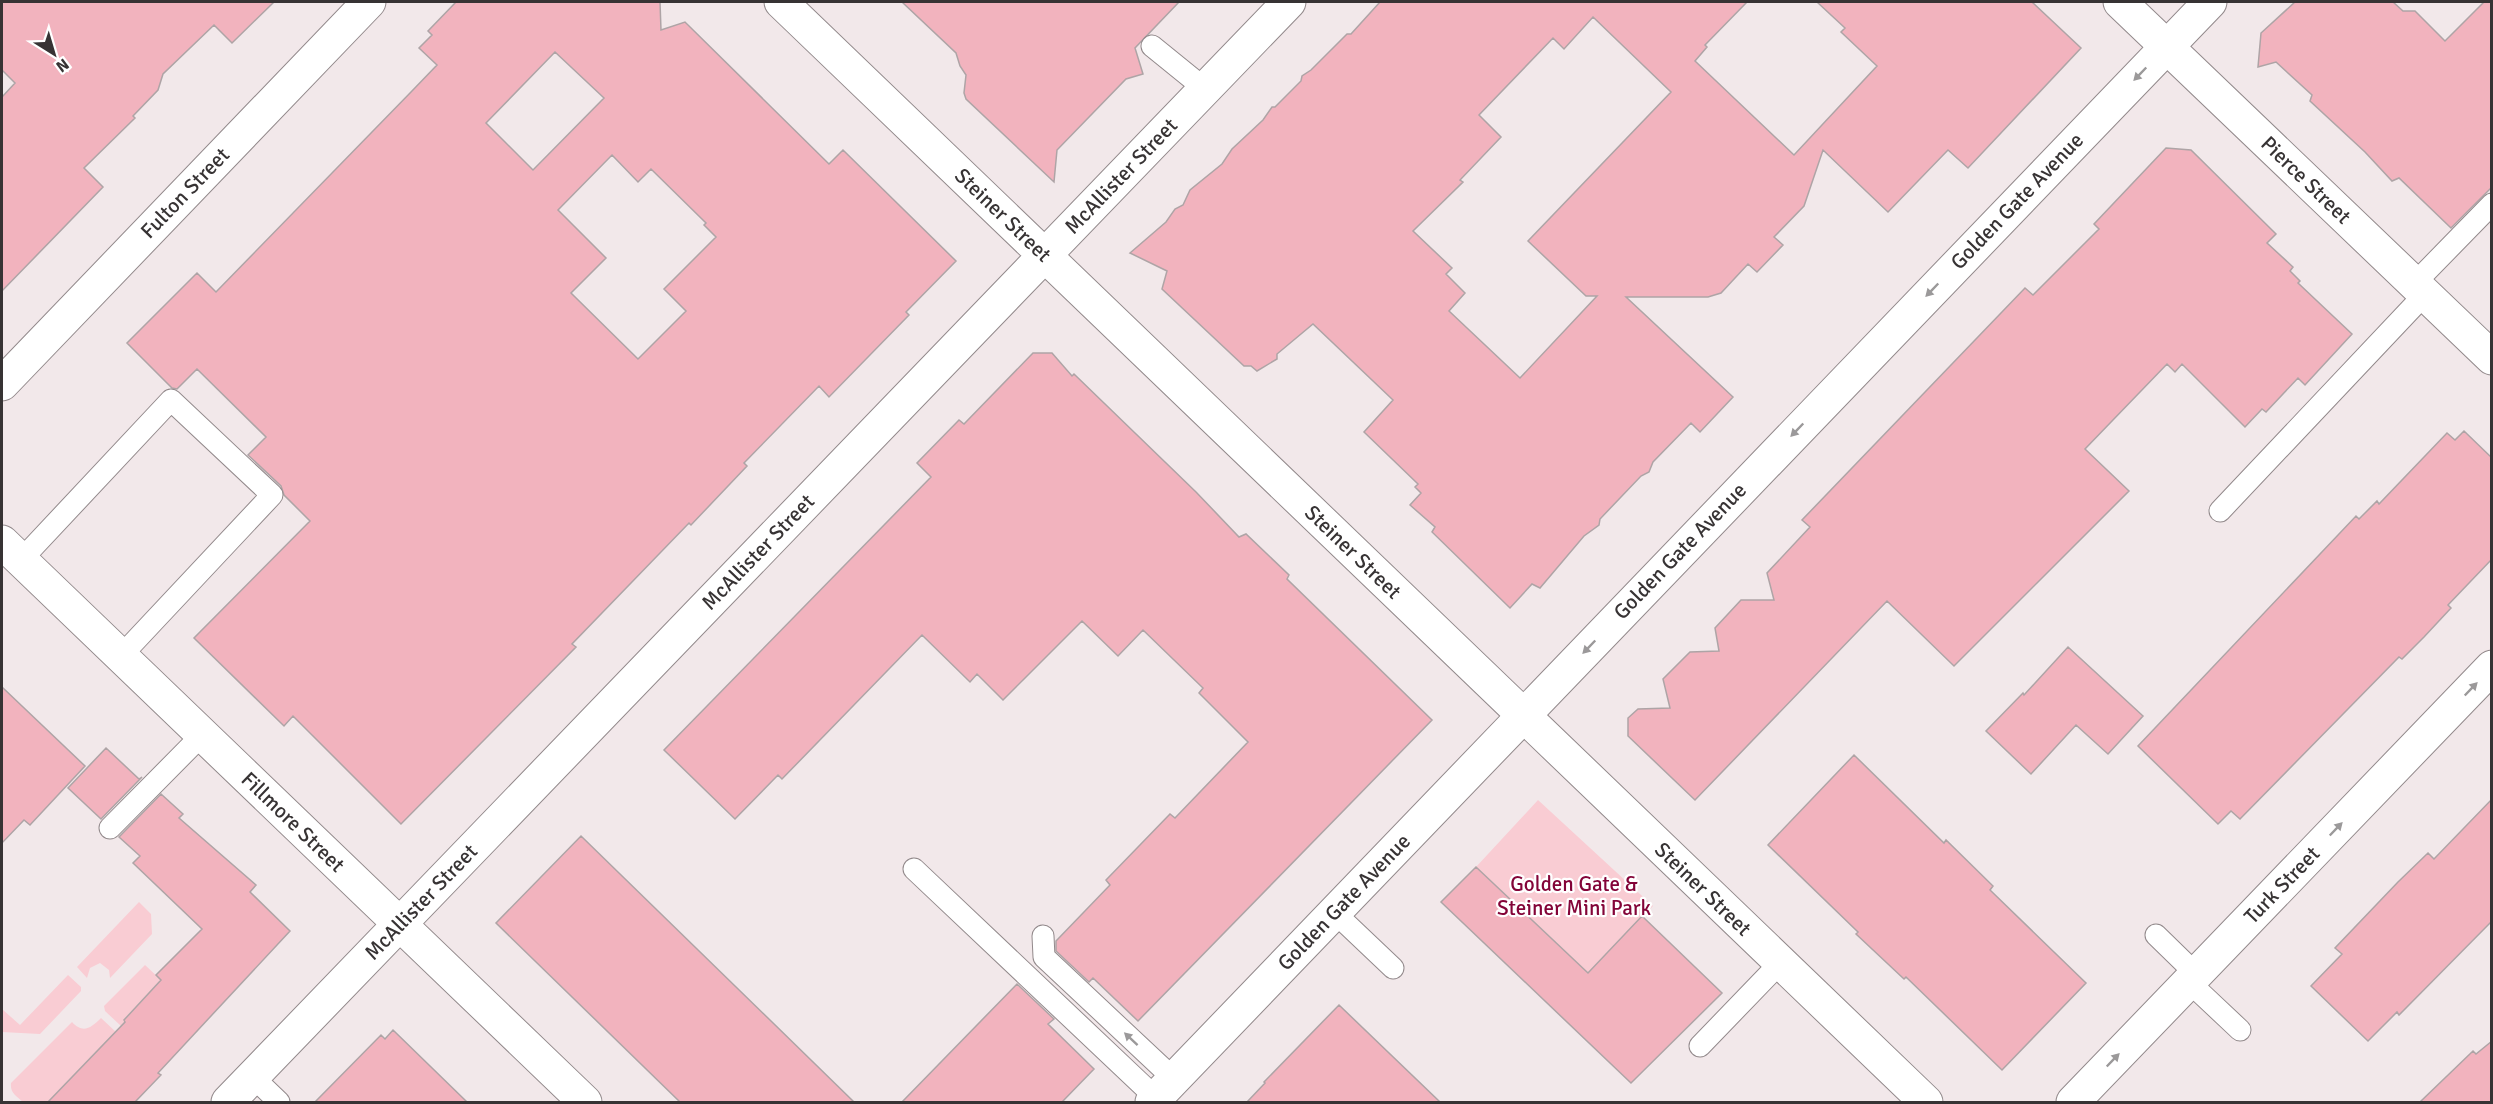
<svg xmlns="http://www.w3.org/2000/svg" width="2493" height="1104" viewBox="0 0 2493 1104" font-family="Signika,sans-serif">
  <rect width="100%" height="100%" fill="#f2e8ea"/>
  <path fill="#f9ccd3" d="M 1538,800 L 1653,906 L 1588,973 L 1476,867 Z
    M 139,902 L 151,914 L 152,934 L 110,978 L 109,970 L 100,963 L 90,968 L 87,978 L 77,967 Z
    M 145,965 L 161,980 L 124,1019 L 125,1022 L 121,1026 L 105,1011 L 104,1006 Z
    M 68,975 L 81,987 L 81,991 L 40,1034 L 2,1032 L 2,1009 L 20,1025 Z
    M 101,1018 L 116,1032 L 48,1102 L 23,1102 C 16,1096 10,1093 11,1083 L 72,1022 C 83,1034 91,1028 101,1018 Z"/>
  <path fill="#f2b3be" stroke="#aea4a6" stroke-width="1.5" fill-rule="evenodd" d="M 2,2 L 274,2 L 232,43 L 214,25 L 163,74 L 158,90 L 133,116 L 135,118 L 84,168 L 103,187 L 2,291 L 2,97 L 15,83 L 2,70 Z
    M 456,2 L 660,2 L 661,30 L 685,22 L 829,164 L 843,150 L 956,261 L 906,312 L 909,315 L 829,397 L 819,386 L 744,463 L 747,466 L 691,525 L 689,523 L 572,644 L 576,647 L 401,824 L 293,716 L 284,726 L 194,638 L 310,521 L 284,495 L 281,486 L 248,455 L 266,437 L 197,369 L 177,389 L 172,388 L 127,343 L 197,273 L 216,292 L 411,92 L 437,65 L 419,48 L 432,35 L 428,31 ZM 555,52 L 604,98 L 533,170 L 486,123 ZM 612,155 L 638,182 L 651,169 L 706,223 L 704,225 L 716,237 L 664,289 L 686,311 L 638,359 L 571,293 L 606,258 L 558,210 Z
    M 902,2 L 1179,2 L 1135,48 L 1143,74 L 1126,79 L 1057,150 L 1054,182 L 966,99 L 964,93 L 966,75 L 960,66 L 956,53 Z
    M 1380,2 L 1747,2 L 1705,45 L 1707,47 L 1695,61 L 1794,155 L 1877,66 L 1841,32 L 1845,28 L 1817,2 L 2032,2 L 2081,48 L 1968,168 L 1948,150 L 1888,212 L 1823,150 L 1804,206 L 1774,237 L 1783,245 L 1757,272 L 1748,264 L 1721,293 L 1708,297 L 1626,297 L 1733,397 L 1700,432 L 1691,423 L 1653,462 L 1649,472 L 1641,476 L 1600,519 L 1599,525 L 1584,536 L 1540,588 L 1532,584 L 1510,608 L 1432,532 L 1435,527 L 1410,505 L 1421,493 L 1415,487 L 1418,484 L 1364,432 L 1393,400 L 1313,324 L 1277,354 L 1277,359 L 1257,371 L 1251,366 L 1244,366 L 1162,289 L 1167,271 L 1130,253 L 1166,222 L 1175,209 L 1183,205 L 1190,190 L 1222,164 L 1232,149 L 1263,120 L 1272,107 L 1275,107 L 1301,81 L 1302,76 L 1311,70 L 1347,34 L 1351,34 ZM 1593,17 L 1671,92 L 1528,241 L 1586,296 L 1597,296 L 1520,378 L 1449,311 L 1465,293 L 1446,274 L 1452,268 L 1413,231 L 1463,182 L 1460,180 L 1501,137 L 1479,115 L 1553,38 L 1564,49 Z
    M 2295,2 L 2393,2 L 2403,11 L 2415,11 L 2445,41 L 2484,2 L 2492,2 L 2492,187 L 2451,228 L 2399,178 L 2392,181 L 2365,152 L 2310,101 L 2312,95 L 2276,62 L 2258,67 L 2261,33 Z
    M 2166,148 L 2191,150 L 2276,234 L 2267,243 L 2293,267 L 2290,271 L 2300,281 L 2298,283 L 2352,334 L 2305,385 L 2298,378 L 2266,412 L 2262,409 L 2245,427 L 2182,364 L 2175,372 L 2167,364 L 2085,449 L 2129,491 L 1954,666 L 1887,601 L 1695,800 L 1628,736 L 1628,718 L 1638,709 L 1670,708 L 1663,679 L 1690,652 L 1719,651 L 1715,628 L 1741,600 L 1774,600 L 1767,573 L 1810,527 L 1802,520 L 2025,288 L 2033,295 L 2099,229 L 2094,224 Z
    M 1033,353 L 1052,353 L 1072,376 L 1074,374 L 1196,492 L 1239,537 L 1246,534 L 1289,575 L 1287,579 L 1432,720 L 1138,1021 L 1093,978 L 1089,982 L 1056,951 L 1056,941 L 1110,885 L 1106,880 L 1170,814 L 1175,818 L 1248,742 L 1199,693 L 1203,688 L 1143,630 L 1118,656 L 1082,621 L 1003,700 L 977,674 L 970,682 L 922,635 L 782,779 L 778,775 L 735,819 L 664,750 L 931,477 L 917,463 L 959,420 L 964,424 Z
    M 2464,431 L 2492,458 L 2492,559 L 2448,605 L 2451,608 L 2424,637 L 2402,659 L 2399,657 L 2240,819 L 2231,811 L 2218,824 L 2138,746 L 2356,516 L 2359,519 L 2377,501 L 2379,504 L 2447,433 L 2455,440 Z
    M 2068,647 L 2143,716 L 2108,754 L 2076,725 L 2031,774 L 1986,731 L 2023,693 L 2024,695 Z
    M 2,687 L 85,766 L 30,825 L 24,820 L 2,843 Z
    M 106,748 L 139,779 L 142,777 L 101,819 L 68,788 Z
    M 1854,755 L 1944,843 L 1946,840 L 1993,886 L 1990,890 L 2086,983 L 2002,1070 L 1906,977 L 1904,979 L 1856,934 L 1858,932 L 1768,845 Z
    M 161,794 L 183,814 L 179,818 L 256,885 L 250,892 L 290,931 L 158,1073 L 161,1075 L 135,1102 L 48,1102 L 125,1022 L 124,1020 L 161,980 L 156,975 L 202,929 L 133,863 L 140,856 L 119,837 Z
    M 2492,799 L 2492,921 L 2399,1015 L 2397,1012 L 2368,1041 L 2311,986 L 2342,954 L 2335,948 L 2398,882 L 2428,853 L 2434,859 Z
    M 581,836 L 771,1021 L 854,1102 L 680,1102 L 496,923 Z
    M 1476,867 L 1588,973 L 1642,916 L 1722,993 L 1631,1083 L 1441,902 Z
    M 1017,984 L 1054,1019 L 1048,1024 L 1094,1069 L 1062,1102 L 902,1102 Z
    M 1339,1005 L 1440,1102 L 1247,1102 L 1265,1083 L 1264,1082 Z
    M 393,1030 L 467,1102 L 315,1102 L 381,1035 L 385,1039 Z
    M 2492,1041 L 2492,1102 L 2420,1102 L 2473,1051 L 2476,1054 Z"/>
  <g fill="none" stroke-linecap="round" stroke-linejoin="round">
    <defs>
      <path id="service" d="M 1152,46 L 1205,89
        M 2414,284 L 2492,204
        M 2220,511 L 2425,294
        M 21,560 L 171,400 L 272,495 L 120,657
        M 110,828 L 202,735
        M 914,869 L 1156,1098
        M 1334,912 L 1393,968
        M 2156,935 L 2196,974
        M 1043,936 L 1044,957 L 1174,1079
        M 2189,982 L 2240,1030
        M 1700,1046 L 1780,963
        M 253,1077 L 279,1102"/>
      <path id="minor" d="M 781,2 L 1926,1102
        M 2120,2 L 2492,358
        M 2,542 L 585,1102
        M 228,1102 L 1289,2"/>
      <path id="tertiary" d="M 2,384 L 369,2"/>
      <path id="secondary" d="M 1152,1102 L 2210,2
        M 2073,1102 L 2492,667"/>
    </defs>
    <use href="#service" stroke="#92898b" stroke-width="23"/>
    <use href="#minor" stroke="#92898b" stroke-width="35"/>
    <use href="#tertiary" stroke="#92898b" stroke-width="35"/>
    <use href="#secondary" stroke="#92898b" stroke-width="35"/>
    <use href="#service" stroke="#fff" stroke-width="21"/>
    <use href="#minor" stroke="#fff" stroke-width="33"/>
    <use href="#tertiary" stroke="#fff" stroke-width="33"/>
    <use href="#secondary" stroke="#fff" stroke-width="33"/>
  </g>
  <defs><path id="oneway-solid" d="M-6-.8H1V-3.2L6.5 0L1 3.2V.8H-6Z" transform="scale(1.5)"/></defs>
  <g fill="#9b999a">
    <use href="#oneway-solid" transform="translate(2140 74) rotate(134)"/>
    <use href="#oneway-solid" transform="translate(1932 290) rotate(134)"/>
    <use href="#oneway-solid" transform="translate(1797 430) rotate(134)"/>
    <use href="#oneway-solid" transform="translate(1589 647) rotate(134)"/>
    <use href="#oneway-solid" transform="translate(2471 689) rotate(-46)"/>
    <use href="#oneway-solid" transform="translate(2336 829) rotate(-46)"/>
    <use href="#oneway-solid" transform="translate(1131 1039) rotate(-137)"/>
    <use href="#oneway-solid" transform="translate(2113 1060) rotate(-46)"/>
  </g>
  <g text-anchor="middle" stroke-width="4.5" stroke-linejoin="round" paint-order="stroke">
    <g font-size="21" fill="#373334" stroke="#fff">
      <text transform="translate(1121 176) rotate(-46)" y="7">McAllister Street</text>
      <text transform="translate(2306 180) rotate(44)" y="7">Pierce Street</text>
      <text transform="translate(185 193) rotate(-46)" y="7">Fulton Street</text>
      <text transform="translate(2017 201) rotate(-46)" y="7">Golden Gate Avenue</text>
      <text transform="translate(1003 215) rotate(44)" y="7">Steiner Street</text>
      <text transform="translate(1680 551) rotate(-46)" y="7">Golden Gate Avenue</text>
      <text transform="translate(758 552) rotate(-46)" y="7">McAllister Street</text>
      <text transform="translate(1353 552) rotate(44)" y="7">Steiner Street</text>
      <text transform="translate(293 822) rotate(44)" y="7">Fillmore Street</text>
      <text transform="translate(2282 885) rotate(-46)" y="7">Turk Street</text>
      <text transform="translate(1703 889) rotate(44)" y="7">Steiner Street</text>
      <text transform="translate(421 902) rotate(-46)" y="7">McAllister Street</text>
      <text transform="translate(1344 902) rotate(-46)" y="7">Golden Gate Avenue</text>
    </g>
    <g font-size="21" fill="#830438" stroke="#fff">
      <text x="1574" y="891">Golden Gate &amp;<tspan x="1574" dy="24">Steiner Mini Park</tspan></text>
    </g>
  </g>
  <rect width="2493" height="1104" fill="none" stroke="#373334" stroke-width="6"/>
  <g transform="translate(54 54) rotate(143)" stroke="#ffffff" stroke-width="4.5" paint-order="stroke">
  <path d="M0-4.5L10 22L0 15L-10 22Z" fill="#373334"/>
  <text y="-9" font-size="16" font-weight="bold" text-anchor="middle" fill="#373334">N</text>
  </g>
</svg>
